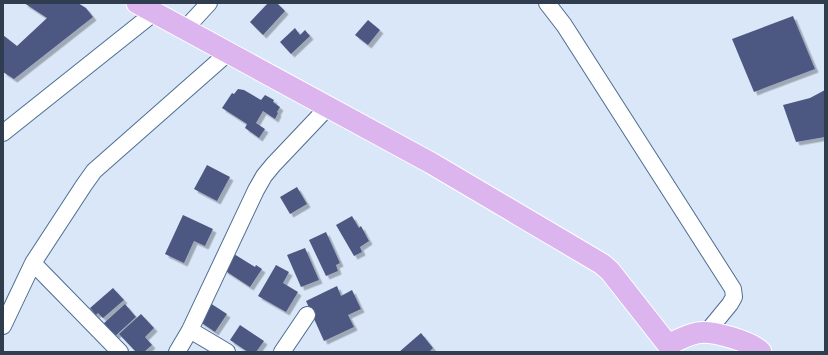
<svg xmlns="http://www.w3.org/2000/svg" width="828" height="355" viewBox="0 0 828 355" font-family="Montserrat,sans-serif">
  <defs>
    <filter id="shadow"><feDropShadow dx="3.5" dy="3.5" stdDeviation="0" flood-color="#0004"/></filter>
  </defs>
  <rect width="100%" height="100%" fill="#d9e7f8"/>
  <path fill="#4e5882" filter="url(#shadow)" d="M 24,3 L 78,3 L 86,8 L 93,17 L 14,79 L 3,72 L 3,35 L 17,46 L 47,18 Z
    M 268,3 L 277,3 L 285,11 L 263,35 L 250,22 Z
    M 793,16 L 815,69 L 754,92 L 732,39 Z
    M 368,20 L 380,30 L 368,45 L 355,35 Z
    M 295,28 L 300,35 L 305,30 L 310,36 L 291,54 L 280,42 Z
    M 238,89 L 244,90 L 261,100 L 265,95 L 274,100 L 273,102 L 280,107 L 277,112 L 278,113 L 275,119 L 263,111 L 256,123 L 265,129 L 259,138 L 245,128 L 247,124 L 222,108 L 232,93 L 234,94 Z
    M 825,90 L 825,137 L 796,142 L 783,105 L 810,98 Z
    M 207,165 L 230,177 L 217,201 L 194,189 Z
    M 297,187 L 307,204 L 290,214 L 280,197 Z
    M 183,215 L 213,229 L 205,246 L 194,241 L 184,263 L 165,254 Z
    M 352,216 L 359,228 L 361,226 L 369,241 L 360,247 L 362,252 L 354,256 L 336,225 Z
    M 326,232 L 340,263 L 336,265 L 338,271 L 326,276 L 309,240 Z
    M 305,248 L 319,280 L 301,287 L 287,255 Z
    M 234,254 L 255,267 L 256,265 L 262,269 L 250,287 L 224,270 Z
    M 276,265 L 289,272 L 283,283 L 298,292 L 286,312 L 258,296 Z
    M 337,286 L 341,296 L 352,290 L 361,309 L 348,315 L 354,327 L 324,341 L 306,301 Z
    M 113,288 L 124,300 L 103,318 L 98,313 L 96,315 L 90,308 Z
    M 210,303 L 227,314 L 215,332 L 199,321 Z
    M 125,304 L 136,317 L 114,337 L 103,324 Z
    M 141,314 L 154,328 L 145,337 L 152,345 L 144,352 L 136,352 L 119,334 Z
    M 240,325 L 264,341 L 256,352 L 248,352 L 230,340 Z
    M 421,333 L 433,348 L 429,352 L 399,352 Z"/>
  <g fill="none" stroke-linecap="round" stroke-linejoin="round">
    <defs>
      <path id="minor" d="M 547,3 L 564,25 L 733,289 L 734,297 L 730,304 L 707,332
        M 185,29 L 209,3
        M 3,133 L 155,12
        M 33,263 L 120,352
        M 3,326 L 33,263 L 84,185 L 94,171 L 229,52
        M 190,330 L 227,352
        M 177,352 L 190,330 L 256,190 L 264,176 L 273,165 L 328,107
        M 282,352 L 307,315"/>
      <path id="major" d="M 137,3 L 431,163 L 602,264 L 610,271 L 668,345 C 677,341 686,335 697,333 C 711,330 751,341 761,352"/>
    </defs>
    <use href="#minor" stroke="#4e6d92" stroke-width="18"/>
    <use href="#major" stroke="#fff" stroke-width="23"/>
    <use href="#minor" stroke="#fff" stroke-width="16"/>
    <use href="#major" stroke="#dcb5ef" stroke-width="21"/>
  </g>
  <rect width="828" height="355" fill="none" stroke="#2f3d4e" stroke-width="8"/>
</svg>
